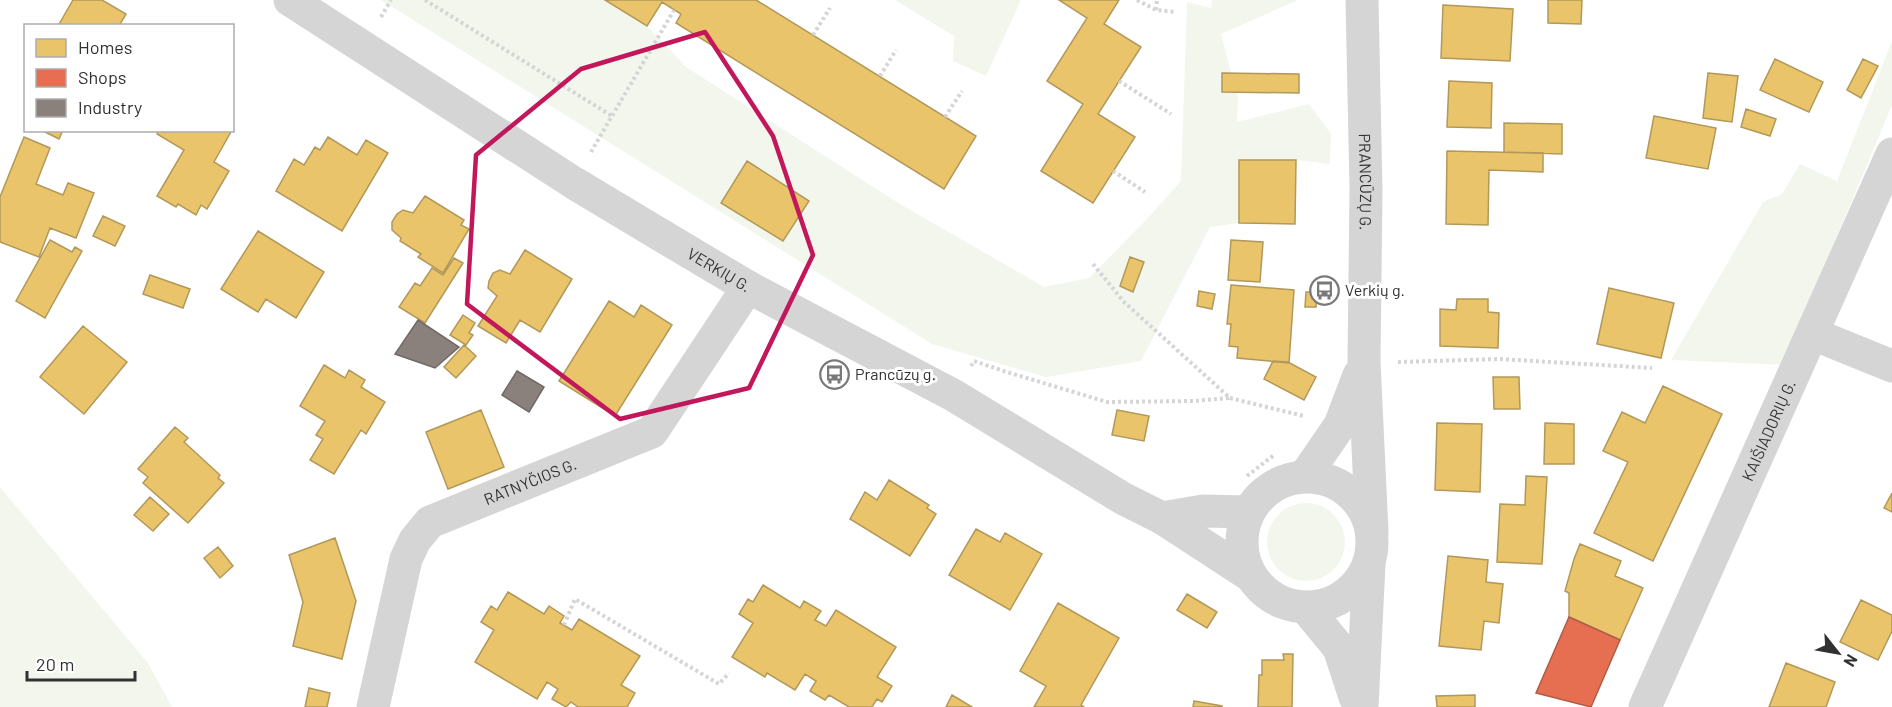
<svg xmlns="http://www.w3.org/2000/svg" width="1892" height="707" viewBox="0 0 1892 707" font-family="Barlow,sans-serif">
  <rect width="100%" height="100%" fill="#fff"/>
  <path fill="#f3f6ed" d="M 381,0 L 605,0 L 647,26 L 686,67 L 900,204 L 1044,287 L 1089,278 L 1146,220 L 1181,181 L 1187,2 L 1211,8 L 1212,0 L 1298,0 L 1221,34 L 1238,99 L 1237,122 L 1309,104 L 1331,134 L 1330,164 L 1296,160 L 1239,160 L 1239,223 L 1210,227 L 1141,361 L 1046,377 L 932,344 Z
    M 895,0 L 1021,0 L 986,76 L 953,61 L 954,36 Z
    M 1892,41 L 1892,105 L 1783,365 L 1671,360 L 1763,202 L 1782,194 L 1800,164 L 1837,181 Z
    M 0,487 L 148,663 L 172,707 L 0,707 Z
    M1267 542a39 39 0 1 1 78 0a39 39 0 1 1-78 0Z"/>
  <path fill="#e9c46a" stroke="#b29859" stroke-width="1.5" d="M 73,0 L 102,0 L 126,14 L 119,26 L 58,26 Z
    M 605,0 L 756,0 L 976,136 L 944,189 L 676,23 L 681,14 L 662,2 L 647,26 Z
    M 1059,0 L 1119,0 L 1104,24 L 1141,47 L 1098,114 L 1135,137 L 1093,203 L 1041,171 L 1083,104 L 1047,81 L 1087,18 Z
    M 1548,0 L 1582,0 L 1581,24 L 1548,23 Z
    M 1443,5 L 1513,9 L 1510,61 L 1441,58 Z
    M 1775,59 L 1823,82 L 1809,112 L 1760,90 Z
    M 1863,59 L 1878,66 L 1861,98 L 1847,90 Z
    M 1222,73 L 1299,74 L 1299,93 L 1222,92 Z
    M 1708,73 L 1738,76 L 1732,122 L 1703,118 Z
    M 1449,81 L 1492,83 L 1491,128 L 1447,127 Z
    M 1746,109 L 1776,119 L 1770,136 L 1741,127 Z
    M 1654,116 L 1716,128 L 1708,169 L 1646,158 Z
    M 1504,123 L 1562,124 L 1562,154 L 1504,152 Z
    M 41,130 L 63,130 L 59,139 Z
    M 159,130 L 232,130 L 214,162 L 229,171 L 207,209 L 201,205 L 196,215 L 178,204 L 176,207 L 157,196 L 184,150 L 157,134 Z
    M 24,137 L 50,148 L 36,184 L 63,195 L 68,183 L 94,193 L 76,238 L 50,228 L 39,257 L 0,242 L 0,197 Z
    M 328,137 L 357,155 L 366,140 L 388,153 L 342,231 L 276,191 L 294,159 L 304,165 L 315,147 L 320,150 Z
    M 1447,151 L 1543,153 L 1543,172 L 1489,170 L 1488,225 L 1446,224 Z
    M 1239,160 L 1296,160 L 1295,224 L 1239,223 Z
    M 747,161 L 809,201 L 783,241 L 721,203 Z
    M 425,196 L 464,220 L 461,225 L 469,229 L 443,273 L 418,257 L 421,254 L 400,241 L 401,238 L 392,230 L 392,222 L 397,214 L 403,210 L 413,213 Z
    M 103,216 L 125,226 L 115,246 L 93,236 Z
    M 258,231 L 324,272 L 296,318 L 266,299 L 258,312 L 221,289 Z
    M 50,240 L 72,252 L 75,247 L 82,251 L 45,318 L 16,301 Z
    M 1231,240 L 1263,242 L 1260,282 L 1228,280 Z
    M 525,250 L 572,279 L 540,332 L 520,320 L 506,343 L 478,326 L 497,296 L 488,288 L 489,281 L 493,273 L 500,270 L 510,274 Z
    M 1130,257 L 1144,262 L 1133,292 L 1120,286 Z
    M 454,258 L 463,263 L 425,323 L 399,307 L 415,283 L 420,286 L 432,268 L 443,275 Z
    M 150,275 L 190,289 L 183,308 L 143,294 Z
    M 1231,285 L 1294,290 L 1289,363 L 1237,358 L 1238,347 L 1229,346 L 1231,324 L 1227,324 Z
    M 1609,288 L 1674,303 L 1661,358 L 1597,344 Z
    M 1199,291 L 1215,294 L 1212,309 L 1197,306 Z
    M 1306,292 L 1317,292 L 1316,307 L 1305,307 Z
    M 1457,299 L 1488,299 L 1488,312 L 1499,313 L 1498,348 L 1440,346 L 1440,309 L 1456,310 Z
    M 609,301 L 634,317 L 641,305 L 672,325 L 615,416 L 559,381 Z
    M 463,315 L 475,323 L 469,333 L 473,335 L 466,345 L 450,335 Z
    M 83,326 L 127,362 L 84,414 L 40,377 Z
    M 464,345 L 476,356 L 456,378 L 444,367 Z
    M 1273,361 L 1288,362 L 1316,377 L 1304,400 L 1264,379 Z
    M 324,365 L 345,378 L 349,370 L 365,380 L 361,387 L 385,402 L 366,434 L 361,430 L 334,474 L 310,460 L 323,439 L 316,435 L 325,421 L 300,406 Z
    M 1493,377 L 1519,377 L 1520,409 L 1494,409 Z
    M 1663,386 L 1722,414 L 1653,561 L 1594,533 L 1628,462 L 1603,451 L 1622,412 L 1645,423 Z
    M 481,410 L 504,467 L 448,489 L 426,432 Z
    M 1117,410 L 1149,416 L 1144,441 L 1112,435 Z
    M 1437,423 L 1482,424 L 1480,492 L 1435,490 Z
    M 1545,423 L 1574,424 L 1574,464 L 1544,464 Z
    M 175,427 L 188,438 L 184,442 L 220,475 L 218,478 L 224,483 L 188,523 L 143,483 L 148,477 L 138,469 Z
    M 1526,476 L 1547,477 L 1542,564 L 1497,562 L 1500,504 L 1525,505 Z
    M 889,480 L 929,505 L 927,508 L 936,514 L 910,556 L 850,519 L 865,492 L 877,500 Z
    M 1892,493 L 1892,512 L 1884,508 Z
    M 150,497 L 169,514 L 153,531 L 134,515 Z
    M 976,529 L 1000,542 L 1005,533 L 1042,554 L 1010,610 L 949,575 Z
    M 335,538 L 356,601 L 342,659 L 293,646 L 303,602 L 289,555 Z
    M 1580,544 L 1621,561 L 1615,576 L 1643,588 L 1620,640 L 1569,617 L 1569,593 L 1565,591 L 1574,559 Z
    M 218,547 L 233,566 L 220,578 L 204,558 Z
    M 1448,556 L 1488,560 L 1486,582 L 1503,584 L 1499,623 L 1484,621 L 1481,650 L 1439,646 Z
    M 763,585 L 800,608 L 804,601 L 821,611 L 815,620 L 826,626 L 836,610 L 896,647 L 877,677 L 892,686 L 882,702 L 877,699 L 872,707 L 849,707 L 829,695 L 825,700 L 810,691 L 816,681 L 805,674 L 795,690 L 767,673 L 765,677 L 732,657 L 753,623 L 739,614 L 748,599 L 753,602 Z
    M 508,592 L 544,614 L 549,606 L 564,616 L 560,623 L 572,630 L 579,619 L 640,656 L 621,685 L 635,693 L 627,707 L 578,707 L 571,702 L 566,707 L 552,699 L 558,689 L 547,682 L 537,699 L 475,662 L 494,630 L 481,622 L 491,606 L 497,610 Z
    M 1187,594 L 1217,612 L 1207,628 L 1177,610 Z
    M 1861,600 L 1892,615 L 1892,631 L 1878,660 L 1840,642 Z
    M 1058,603 L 1119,638 L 1081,705 L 1084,707 L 1034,707 L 1046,686 L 1020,671 Z
    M 1283,654 L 1293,654 L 1292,707 L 1258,707 L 1259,675 L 1262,675 L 1262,660 L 1284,660 Z
    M 1786,663 L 1835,682 L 1826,707 L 1769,707 Z
    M 309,688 L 330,693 L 327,707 L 305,707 Z
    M 952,695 L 972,707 L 946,707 Z
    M 1475,695 L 1475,707 L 1437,707 L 1436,696 Z
    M 1194,701 L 1222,706 L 1222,707 L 1193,707 Z"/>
  <path fill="#e76f51" stroke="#b05c47" stroke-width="1.5" d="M 1569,617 L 1620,640 L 1591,707 L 1536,693 Z"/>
  <path fill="#8a817c" stroke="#6f6966" stroke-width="1.5" d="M 418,320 L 459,347 L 435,368 L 395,354 Z
    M 517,371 L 544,387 L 529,412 L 502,395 Z"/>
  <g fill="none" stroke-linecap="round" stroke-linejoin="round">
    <path stroke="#d5d5d5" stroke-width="4" stroke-dasharray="3 3" stroke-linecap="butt" d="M 425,0 L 612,116
      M 1137,0 L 1156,10 L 1176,12
      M 1156,10 L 1157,0
      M 381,17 L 391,0
      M 813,35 L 830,8
      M 880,76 L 896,50
      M 1119,81 L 1171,114
      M 945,117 L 962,91
      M 591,152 L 674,10
      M 1113,171 L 1145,192
      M 1093,264 L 1124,302 L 1230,398 L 1304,416
      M 1398,362 L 1499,359 L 1652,368
      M 971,366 L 974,361 L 1010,373 L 1107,402 L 1194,401 L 1230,398
      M 1247,476 L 1274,455
      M 564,625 L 575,599 L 719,684 L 729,673"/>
    <g stroke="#d5d5d5" stroke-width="33">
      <path id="s1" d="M 290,0 L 574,183 L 659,234 L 748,287 L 953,395 L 1124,499 L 1162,518 L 1251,576"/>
      <path d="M 1813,334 L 1892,366"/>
      <path d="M 1162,518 L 1203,511 L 1248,512"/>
      <path id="s2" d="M 373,707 L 406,559 L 415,540 L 430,522 L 652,432 L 748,287"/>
      <path id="s3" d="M 1645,707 L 1892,154"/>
    </g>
    <g stroke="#d5d5d5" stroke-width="33">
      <path id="s4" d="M 1362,0 L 1366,189 L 1364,362 L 1372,532"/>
      <path d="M 1305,476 L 1340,425 L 1359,375"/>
      <circle cx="1307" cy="542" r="65"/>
      <path d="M 1306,608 L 1339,648 L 1355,697"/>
      <path d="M 1362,707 L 1369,564"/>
    </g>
  </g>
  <path fill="none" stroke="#c2185b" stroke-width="4.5" stroke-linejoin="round" d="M 705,32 L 773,136 L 813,255 L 749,388 L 620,419 L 467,304 L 476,155 L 581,69 Z"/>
  <defs>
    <symbol id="bus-ring" viewBox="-11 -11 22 22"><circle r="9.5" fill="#fff" stroke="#797979" stroke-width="1.5"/><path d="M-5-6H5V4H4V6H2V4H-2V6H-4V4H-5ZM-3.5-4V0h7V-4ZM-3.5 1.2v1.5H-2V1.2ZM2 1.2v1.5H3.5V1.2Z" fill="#797979"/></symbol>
  </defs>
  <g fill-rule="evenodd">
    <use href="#bus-ring" x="1308" y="274" width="33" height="33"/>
    <use href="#bus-ring" x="818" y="358" width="33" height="33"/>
  </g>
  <g text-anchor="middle" stroke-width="6" stroke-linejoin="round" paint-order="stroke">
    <g font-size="16" fill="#313131" stroke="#fff">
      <text dy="6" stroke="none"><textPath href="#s4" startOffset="182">PRANCŪZŲ G.</textPath></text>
      <text dy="6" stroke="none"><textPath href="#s1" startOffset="507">VERKIŲ G.</textPath></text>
      <text dy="6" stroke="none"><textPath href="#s3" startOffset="303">KAIŠIADORIŲ G.</textPath></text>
      <text dy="6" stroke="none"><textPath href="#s2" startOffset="304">RATNYČIOS G.</textPath></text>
    </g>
    <g font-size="16" fill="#313131" stroke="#fff" text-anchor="start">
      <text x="1345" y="296">Verkių g.</text>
      <text x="855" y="380">Prancūzų g.</text>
    </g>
  </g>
  <rect x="24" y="24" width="210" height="108" fill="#ffffff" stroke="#adadad" stroke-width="1.5"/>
  <rect x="36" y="39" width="30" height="18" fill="#e9c46a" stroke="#adadad" stroke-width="1.5"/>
  <text x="78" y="54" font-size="18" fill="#313131">Homes</text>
  <rect x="36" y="69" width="30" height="18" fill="#e76f51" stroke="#adadad" stroke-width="1.5"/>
  <text x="78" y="84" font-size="18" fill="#313131">Shops</text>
  <rect x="36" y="99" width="30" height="18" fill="#8a817c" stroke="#adadad" stroke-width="1.5"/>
  <text x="78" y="114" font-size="18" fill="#313131">Industry</text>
  <g transform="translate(1838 653) rotate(121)" stroke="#ffffff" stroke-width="4.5" paint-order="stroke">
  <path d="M0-4.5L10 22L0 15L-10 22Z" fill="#313131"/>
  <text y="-9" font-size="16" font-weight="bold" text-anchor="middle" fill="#313131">N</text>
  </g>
  <path d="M27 671v9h108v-9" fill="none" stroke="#313131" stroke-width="3"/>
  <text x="36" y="671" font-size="18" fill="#313131" stroke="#ffffff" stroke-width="4.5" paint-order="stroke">20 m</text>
</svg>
